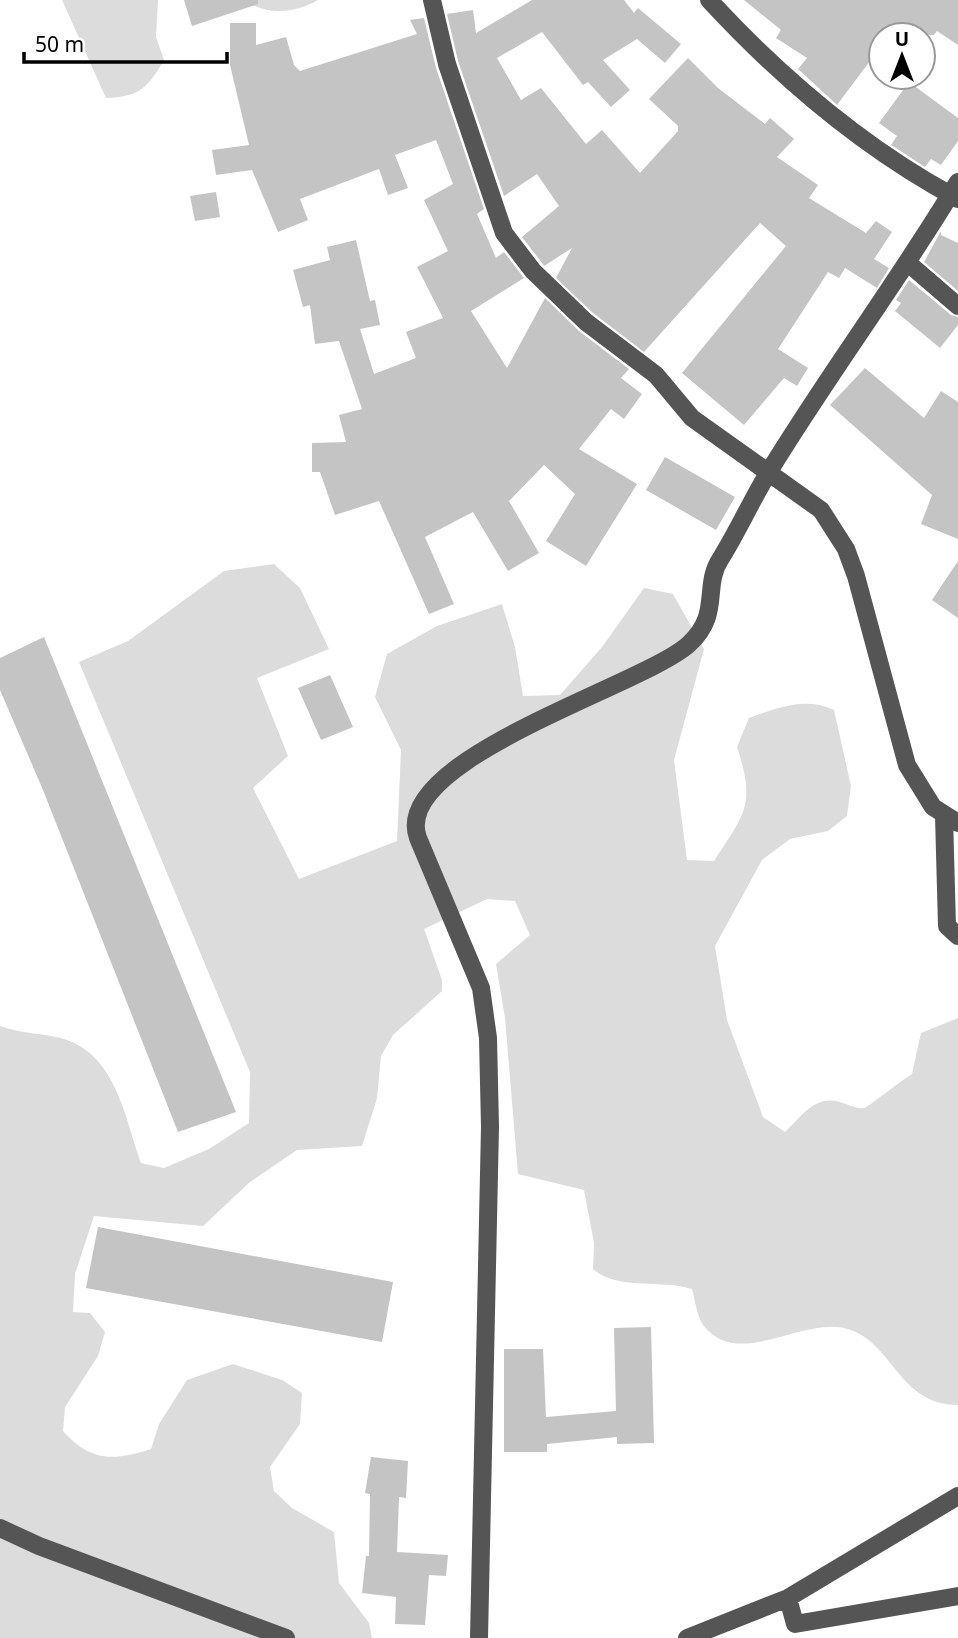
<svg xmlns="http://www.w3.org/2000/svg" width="958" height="1638" viewBox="0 0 958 1638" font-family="'Noto Sans',sans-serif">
  <rect width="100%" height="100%" fill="#fff"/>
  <path fill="#dcdcdc" d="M 62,0 L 158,0 L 156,37 L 164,60 C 148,88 139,97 106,98 Z
    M 244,0 L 318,0 C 296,13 267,16 244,0 Z
    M 274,564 L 300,588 L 329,649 L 257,678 L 288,756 L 253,788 L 299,879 L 397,841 L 401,750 L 375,697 L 387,654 L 437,626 L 502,604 L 515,647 L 523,696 L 560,695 L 602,647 L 644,588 L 673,594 L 704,649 L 674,760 L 687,860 L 714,861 C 745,813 756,805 737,747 L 749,718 C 776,708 806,696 834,710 L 851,786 L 847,816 L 828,831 L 790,839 L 762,860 L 715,946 L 727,1020 L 763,1117 L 785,1132 C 803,1115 816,1093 843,1103 C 849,1105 857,1109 864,1108 C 867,1108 903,1079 912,1074 L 921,1033 L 958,1018 L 958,1405 C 897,1405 893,1339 844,1328 C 799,1318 738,1370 703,1325 C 697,1316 695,1300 692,1289 C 662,1279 617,1291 593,1269 L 594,1243 L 584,1190 L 518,1174 L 505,1018 L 496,964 L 530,935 L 515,901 L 487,899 L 424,929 L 442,980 L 442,991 L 393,1035 L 381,1056 L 377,1098 L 362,1146 L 297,1150 L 250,1182 L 203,1226 L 94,1216 L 75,1274 L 73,1312 L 90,1313 L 105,1332 L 98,1356 L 65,1407 L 63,1431 C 91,1462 113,1461 151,1449 L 159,1424 L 187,1380 L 233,1364 L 282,1380 L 302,1393 L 300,1424 L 270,1467 L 274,1491 L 292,1508 L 334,1532 L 339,1583 L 369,1623 L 372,1638 L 0,1638 L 0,1026 C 21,1034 43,1033 64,1039 C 116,1055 125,1118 141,1163 L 164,1168 L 209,1149 L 249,1123 L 250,1072 L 79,662 L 128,641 L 224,571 Z"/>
  <path fill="#c4c4c4" d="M 184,0 L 258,0 L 258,4 L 192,26 Z
    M 532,0 L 624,0 L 634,13 L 638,8 L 681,44 L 665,63 L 637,39 L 603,60 L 630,90 L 611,107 L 588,82 L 583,85 L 542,32 L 497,58 L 521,100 L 541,88 L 586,144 L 602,130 L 640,173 L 678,131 L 678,126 L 649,99 L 688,58 L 718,88 L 765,124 L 770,118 L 794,139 L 777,157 L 818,185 L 809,198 L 866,233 L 876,221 L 892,232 L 874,259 L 889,268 L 877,288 L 845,268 L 839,278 L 828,272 L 778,349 L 808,368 L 797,386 L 784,378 L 744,425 L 682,373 L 786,246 L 760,223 L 644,352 L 593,313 L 556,278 L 572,248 L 544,266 L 542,263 L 522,237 L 559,206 L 537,174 L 504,196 L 458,61 L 447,14 L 473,10 L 476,33 Z
    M 744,0 L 958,0 L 958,45 L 937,31 L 934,35 L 881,35 L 881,70 L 870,61 L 837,105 L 798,69 L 807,58 L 776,38 L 781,30 Z
    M 424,18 L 436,68 L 484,209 L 477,214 L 496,258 L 504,252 L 524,278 L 471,311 L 507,368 L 545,298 L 579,331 L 629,369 L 621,378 L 642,394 L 624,419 L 611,409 L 579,449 L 637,484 L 586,566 L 546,541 L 575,494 L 544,465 L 509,501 L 539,553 L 508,571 L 473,512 L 425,537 L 454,604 L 429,614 L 379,501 L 335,515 L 320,472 L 312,472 L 312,443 L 346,442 L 339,415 L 362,409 L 339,341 L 315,344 L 310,305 L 303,307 L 293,270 L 330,260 L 327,247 L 356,240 L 370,301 L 375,300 L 380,325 L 360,329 L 374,374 L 416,358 L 406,332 L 443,318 L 417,267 L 448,251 L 424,200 L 453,184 L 436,140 L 395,155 L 408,188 L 388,195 L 379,169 L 300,199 L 308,220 L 278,232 L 252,170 L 216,175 L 212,150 L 249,145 L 230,65 L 230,23 L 256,23 L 256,45 L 286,37 L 294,65 L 300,71 L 417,34 L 410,20 Z
    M 909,82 L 958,118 L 958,141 L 941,165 L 931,159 L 925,167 L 896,148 L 891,145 L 897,136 L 879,123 Z
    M 216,192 L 220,217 L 195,221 L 190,196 Z
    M 941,231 L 941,235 L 958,243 L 958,291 L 924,262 Z
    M 909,280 L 951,315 L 958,317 L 958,325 L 940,348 L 895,311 L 901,303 L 896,300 Z
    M 865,368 L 924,418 L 941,391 L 958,402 L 958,539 L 921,524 L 932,495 L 830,405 Z
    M 665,457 L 735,497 L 716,530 L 646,490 Z
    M 958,561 L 958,618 L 932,600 Z
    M 44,637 L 236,1112 L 178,1132 L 43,790 L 0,690 L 0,658 Z
    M 330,675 L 353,727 L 321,740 L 298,688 Z
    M 98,1227 L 393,1282 L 382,1342 L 86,1288 Z
    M 651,1327 L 654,1443 L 617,1444 L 617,1437 L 547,1444 L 547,1452 L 504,1452 L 504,1349 L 543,1349 L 546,1417 L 616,1411 L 614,1328 Z
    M 371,1457 L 408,1461 L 406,1498 L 399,1497 L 397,1552 L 448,1555 L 446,1576 L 429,1575 L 425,1625 L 395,1624 L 396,1597 L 362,1593 L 366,1556 L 369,1556 L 370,1494 L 365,1493 Z"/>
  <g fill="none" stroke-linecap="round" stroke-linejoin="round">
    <path stroke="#555" stroke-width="18" d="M 432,0 L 447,64 L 504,233 L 533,271 L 586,322 L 656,375 L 692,418 L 821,510 L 846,549 L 856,576 L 907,765 L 933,807 L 958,823
      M 709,0 C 782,79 863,148 958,199
      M 908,263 L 958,306
      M 944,816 L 947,926 L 958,936
      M 0,1528 L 39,1546 L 286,1638
      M 788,1598 L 795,1624 L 958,1596
      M 479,1638 L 490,1127 L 488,1038 L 481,988 L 418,838 C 389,759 645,685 689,644 C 722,614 702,586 721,558 C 739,529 752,499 770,470 C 830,372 899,280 958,182
      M 687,1638 L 788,1598 L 958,1496"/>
  </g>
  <g transform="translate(902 56)"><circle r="33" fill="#ffffff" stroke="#999999" stroke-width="2"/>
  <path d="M0-5L12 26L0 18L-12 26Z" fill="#000000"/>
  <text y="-10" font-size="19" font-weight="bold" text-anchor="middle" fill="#000000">U</text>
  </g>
  <path d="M24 52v10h203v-10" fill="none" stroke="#000000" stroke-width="3.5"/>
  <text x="35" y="52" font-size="21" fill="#000000" stroke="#ffffff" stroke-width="5" paint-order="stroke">50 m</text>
</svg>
